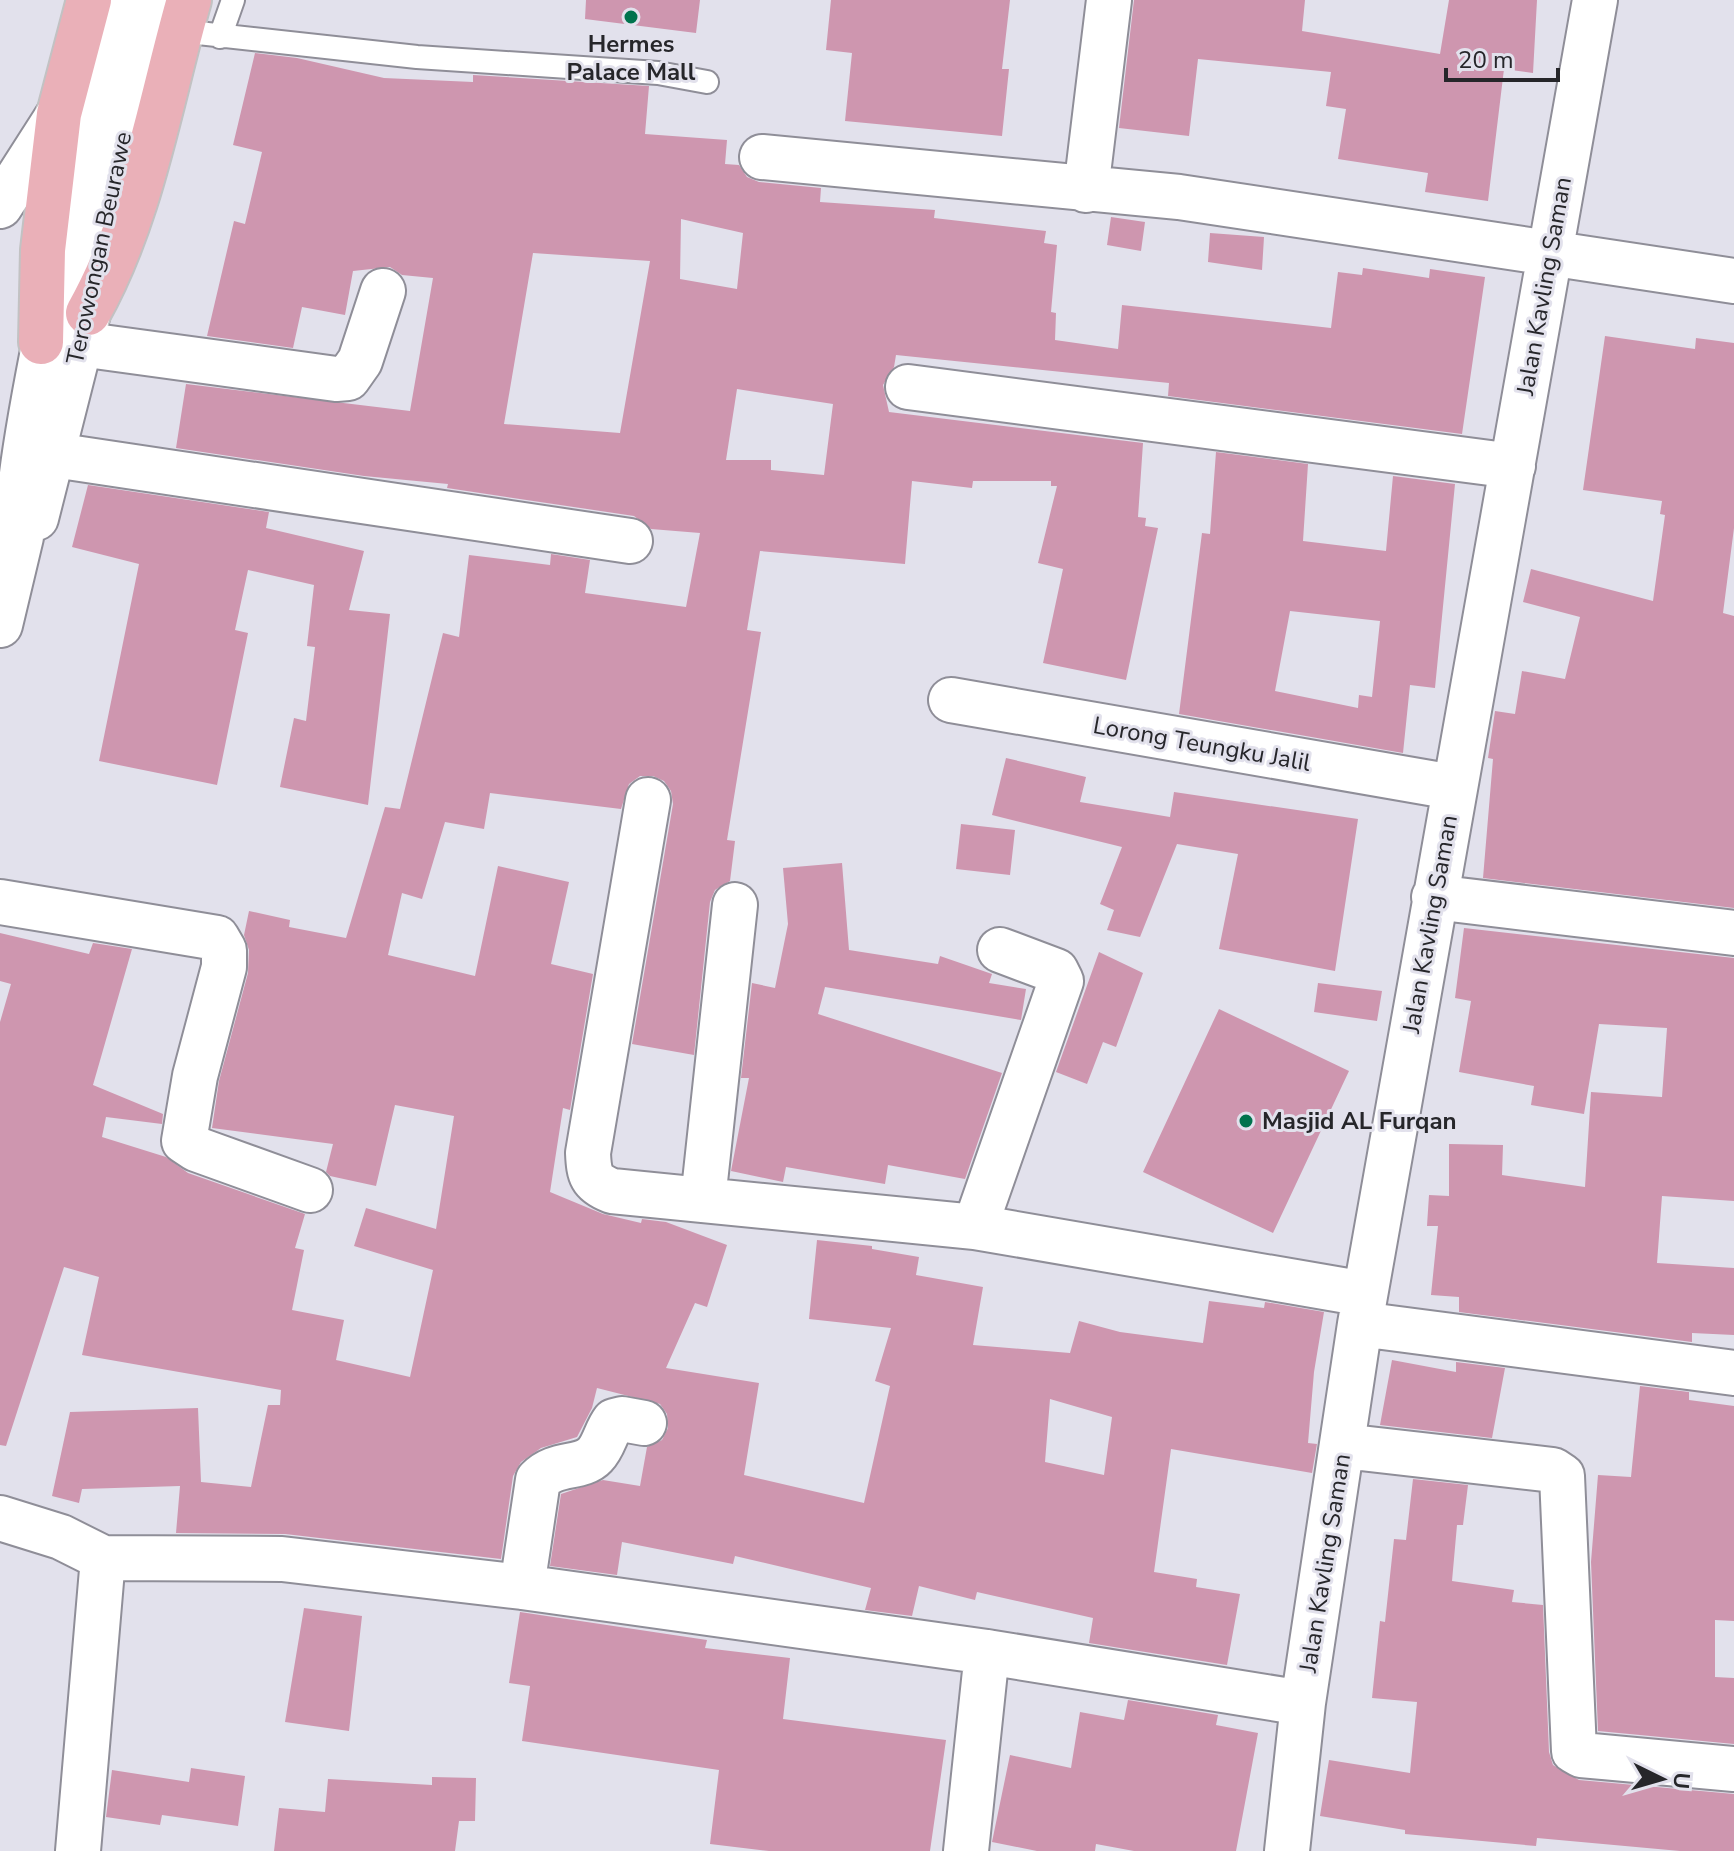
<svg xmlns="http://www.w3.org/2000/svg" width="1734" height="1851" viewBox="0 0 1734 1851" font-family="'Nunito Sans',sans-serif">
  <rect width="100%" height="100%" fill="#e2e1ec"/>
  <path fill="#ce96af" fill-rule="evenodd" d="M 586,0 L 700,0 L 696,33 L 585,19 Z
    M 831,0 L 1010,0 L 1002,69 L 1009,69 L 1002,136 L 845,121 L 852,53 L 826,50 Z
    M 1134,0 L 1305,0 L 1302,31 L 1440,54 L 1449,0 L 1537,0 L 1533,73 L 1504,69 L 1488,201 L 1425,192 L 1428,173 L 1338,159 L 1346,109 L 1326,106 L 1331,72 L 1198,59 L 1189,136 L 1119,128 Z
    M 255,53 L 297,58 L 384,78 L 473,82 L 473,75 L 649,86 L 645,134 L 727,140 L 725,164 L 739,165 L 747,177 L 759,182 L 821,188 L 820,202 L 935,210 L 934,218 L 1046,231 L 1044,243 L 1057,245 L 1051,312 L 1056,313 L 1055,340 L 1118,349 L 1122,305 L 1331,328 L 1338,272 L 1362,275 L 1363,268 L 1429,278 L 1430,269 L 1485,277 L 1462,434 L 1168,396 L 1169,383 L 896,355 L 894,367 L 883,385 L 889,412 L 1143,443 L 1138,517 L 1146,518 L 1145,526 L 1158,528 L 1126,680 L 1043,663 L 1063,569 L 1038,563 L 1057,486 L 1051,486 L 1051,481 L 973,481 L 972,488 L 912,481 L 905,564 L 760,551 L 747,630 L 761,632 L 727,840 L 735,841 L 730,881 L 715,890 L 710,902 L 694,1055 L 632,1044 L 673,804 L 671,791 L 664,781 L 653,776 L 640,776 L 629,784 L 621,809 L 490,793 L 484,829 L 445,822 L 422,899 L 402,893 L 388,955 L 475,976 L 498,866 L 569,882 L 551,964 L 593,974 L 570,1110 L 563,1108 L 550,1192 L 603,1214 L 641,1223 L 642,1219 L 666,1222 L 727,1245 L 707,1307 L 695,1303 L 666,1368 L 759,1383 L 744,1475 L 864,1503 L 890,1386 L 875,1381 L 891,1328 L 809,1319 L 817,1240 L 872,1246 L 872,1249 L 919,1257 L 916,1275 L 983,1287 L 973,1345 L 1070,1353 L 1079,1321 L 1120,1332 L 1203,1343 L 1209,1301 L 1264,1308 L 1265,1302 L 1324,1312 L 1314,1372 L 1308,1443 L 1317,1444 L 1312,1473 L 1171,1449 L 1154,1572 L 1197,1579 L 1196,1587 L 1240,1594 L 1227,1665 L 1089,1643 L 1093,1618 L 977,1592 L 975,1600 L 919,1586 L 912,1616 L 865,1610 L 871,1588 L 735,1556 L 733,1564 L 622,1542 L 617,1575 L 550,1566 L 561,1494 L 603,1480 L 640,1486 L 647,1447 L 662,1440 L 668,1428 L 667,1414 L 660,1404 L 597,1388 L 592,1408 L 577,1437 L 541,1448 L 521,1462 L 513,1476 L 501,1559 L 285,1534 L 176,1533 L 180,1486 L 82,1489 L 79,1503 L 52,1496 L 70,1412 L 198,1408 L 201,1482 L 251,1487 L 268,1405 L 280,1405 L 281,1390 L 82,1355 L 99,1277 L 64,1267 L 6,1446 L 0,1445 L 0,1022 L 11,984 L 0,981 L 0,933 L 89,954 L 93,943 L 132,949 L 93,1085 L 163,1114 L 162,1124 L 106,1117 L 102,1137 L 166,1157 L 188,1173 L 305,1214 L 295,1248 L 304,1250 L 292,1310 L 344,1320 L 336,1360 L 410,1377 L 433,1270 L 354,1246 L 366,1208 L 436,1229 L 454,1116 L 395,1105 L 376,1186 L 330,1176 L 326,1172 L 333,1144 L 212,1128 L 219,1081 L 248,973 L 249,950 L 244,935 L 249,911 L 290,920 L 289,927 L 346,938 L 385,807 L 400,809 L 443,633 L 459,637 L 469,555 L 550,565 L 551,554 L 590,560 L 585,593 L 686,607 L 700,533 L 651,529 L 634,516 L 447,488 L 448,484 L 364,476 L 176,448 L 186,384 L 410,411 L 433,278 L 402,275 L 390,267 L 353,271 L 345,315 L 302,307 L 293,348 L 207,336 L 234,221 L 245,224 L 262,152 L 233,145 ZM 681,219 L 743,233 L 737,289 L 680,279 ZM 533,253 L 650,261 L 620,433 L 504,424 ZM 737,389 L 833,404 L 824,475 L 771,470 L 771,460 L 726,460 ZM 1050,1399 L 1112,1417 L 1104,1475 L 1045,1462 Z
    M 1111,217 L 1145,222 L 1141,251 L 1107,245 Z
    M 1210,233 L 1264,237 L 1262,270 L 1208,262 Z
    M 1605,336 L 1695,349 L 1696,338 L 1734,343 L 1734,528 L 1723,613 L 1734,616 L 1734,908 L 1483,878 L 1493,759 L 1488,758 L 1495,711 L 1515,714 L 1522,671 L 1565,679 L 1580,617 L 1523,602 L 1531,569 L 1653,601 L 1665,515 L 1660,514 L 1662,501 L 1583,490 Z
    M 1216,452 L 1308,464 L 1303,541 L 1386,551 L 1393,476 L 1455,484 L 1435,688 L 1410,685 L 1403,753 L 1179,714 L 1202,533 L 1210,534 ZM 1290,611 L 1380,621 L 1372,697 L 1359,695 L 1358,708 L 1275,691 Z
    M 88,485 L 269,512 L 266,528 L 364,551 L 349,610 L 390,614 L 368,805 L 280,787 L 294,718 L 306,721 L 315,647 L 307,646 L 314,585 L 248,570 L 235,630 L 248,633 L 217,785 L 99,761 L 139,564 L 72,547 Z
    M 1006,758 L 1086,777 L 1080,802 L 1170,817 L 1174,792 L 1358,819 L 1335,971 L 1219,949 L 1238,854 L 1177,844 L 1140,937 L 1107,930 L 1114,910 L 1100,904 L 1122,847 L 992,815 Z
    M 961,824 L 1015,830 L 1010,875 L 956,869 Z
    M 842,863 L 849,950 L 938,964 L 940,956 L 992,974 L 989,983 L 1026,989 L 1021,1020 L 825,987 L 818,1014 L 1002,1073 L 965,1179 L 888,1165 L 885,1184 L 786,1167 L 783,1182 L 731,1171 L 749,1078 L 741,1078 L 752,983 L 775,988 L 788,924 L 783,868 Z
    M 1464,928 L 1734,958 L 1734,1201 L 1662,1196 L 1657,1263 L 1734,1268 L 1734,1335 L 1692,1333 L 1692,1342 L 1459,1312 L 1459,1297 L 1431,1295 L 1438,1226 L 1427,1226 L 1429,1195 L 1449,1196 L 1449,1144 L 1503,1145 L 1502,1175 L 1585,1187 L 1591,1092 L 1662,1097 L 1667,1028 L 1599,1024 L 1584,1114 L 1531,1105 L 1534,1086 L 1459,1072 L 1471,1001 L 1455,998 Z
    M 1099,952 L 1143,973 L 1116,1047 L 1103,1042 L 1087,1084 L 1056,1072 Z
    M 1318,983 L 1382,991 L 1377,1021 L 1314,1012 Z
    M 1219,1009 L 1349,1071 L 1273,1233 L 1143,1172 Z
    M 1392,1360 L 1456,1372 L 1456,1362 L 1505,1368 L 1492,1438 L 1380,1425 Z
    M 1640,1386 L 1689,1392 L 1689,1400 L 1734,1406 L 1734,1621 L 1715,1620 L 1715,1677 L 1734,1678 L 1734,1744 L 1598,1731 L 1591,1562 L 1598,1475 L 1631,1477 Z
    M 1413,1479 L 1468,1485 L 1463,1525 L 1457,1525 L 1452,1581 L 1514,1590 L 1512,1602 L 1543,1605 L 1549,1752 L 1553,1765 L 1579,1780 L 1734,1794 L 1734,1851 L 1680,1851 L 1537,1838 L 1536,1846 L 1405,1834 L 1405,1830 L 1320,1816 L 1329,1760 L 1410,1773 L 1417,1702 L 1372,1698 L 1380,1621 L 1385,1622 L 1394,1539 L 1406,1540 Z
    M 304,1608 L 362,1616 L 349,1731 L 285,1722 Z
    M 520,1612 L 707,1640 L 705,1648 L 790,1658 L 783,1719 L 946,1740 L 930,1851 L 769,1851 L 710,1844 L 719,1770 L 522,1741 L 530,1686 L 509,1683 Z
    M 1128,1700 L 1218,1715 L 1216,1725 L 1258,1733 L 1236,1851 L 1134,1851 L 1096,1844 L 1095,1851 L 1037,1851 L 992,1842 L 1010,1755 L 1071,1768 L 1080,1712 L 1124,1720 Z
    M 191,1768 L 245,1776 L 238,1826 L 162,1815 L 160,1825 L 106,1817 L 112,1770 L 189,1782 Z
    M 432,1777 L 476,1778 L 475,1821 L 459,1821 L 455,1851 L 274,1851 L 279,1808 L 325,1812 L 328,1779 L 432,1785 Z"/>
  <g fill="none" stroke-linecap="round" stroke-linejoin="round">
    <defs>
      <path id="lane" d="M 180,31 L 417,57 L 658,73 L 707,82
        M 220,37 L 233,0"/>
      <path id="street" d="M 762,157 L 1179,197 L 1734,281
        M 1086,190 L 1109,0
        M 80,344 L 336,379 L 348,378 L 360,361 L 383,291
        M 908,387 L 1513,466
        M 54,455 L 630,541
        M 951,700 L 1453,787
        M 648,800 L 588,1153 C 589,1175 591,1183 612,1191 L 975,1227 L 1365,1294
        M 1434,897 L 1734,933
        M 0,902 L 217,938 L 224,950 L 224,967 L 195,1076 L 184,1141 L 196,1149 L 310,1190
        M 703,1200 L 735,905
        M 975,1227 L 1061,981 L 1056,971 L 1000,950
        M 1360,1324 L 1734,1373
        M 1343,1446 L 1553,1470 L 1562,1476 L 1574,1751 L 1581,1755 L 1734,1769
        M 0,1518 L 61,1537 L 103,1558 L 282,1559 L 522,1587 L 987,1652 L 1303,1703
        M 522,1587 L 538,1480 C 556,1461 581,1470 595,1455 C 604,1446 606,1431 614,1421 L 622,1419 L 644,1423
        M 78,1851 L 103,1558
        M 966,1851 L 987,1652
        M 1287,1851 L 1303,1703 L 1360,1324 L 1595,0"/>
      <path id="secondary" d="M 0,206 L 59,114
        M 36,518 L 88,313 L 141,49 L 155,0
        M 0,625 L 21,537 C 0,506 105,63 123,0"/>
      <path id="primary" d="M 88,313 C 142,217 159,105 189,0
        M 41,342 L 43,250 L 59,114 L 89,0"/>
    </defs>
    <use href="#lane" stroke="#8f8e98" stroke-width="26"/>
    <use href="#street" stroke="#8f8e98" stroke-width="48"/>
    <use href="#secondary" stroke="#8f8e98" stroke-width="48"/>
    <use href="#primary" stroke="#c2c2c3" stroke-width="48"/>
    <use href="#lane" stroke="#fff" stroke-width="22"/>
    <use href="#street" stroke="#fff" stroke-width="44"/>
    <use href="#secondary" stroke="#fff" stroke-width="44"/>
    <use href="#primary" stroke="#eab0b8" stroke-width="44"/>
  </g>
  <g fill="#00734d" stroke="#e2e1ec" stroke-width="3">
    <circle cx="631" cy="17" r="8"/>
    <circle cx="1246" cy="1121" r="8"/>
  </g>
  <g text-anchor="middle" stroke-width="6" stroke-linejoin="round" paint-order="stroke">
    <g font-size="24" font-weight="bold" fill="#26262a" stroke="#e2e1ec">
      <text x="631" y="52">Hermes<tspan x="631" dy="28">Palace Mall</tspan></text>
      <text x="1262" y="1129" text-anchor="start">Masjid AL Furqan</text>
    </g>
    <g font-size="24" fill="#26262a" stroke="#e2e1ec">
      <text transform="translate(99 248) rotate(-78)" y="8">Terowongan Beurawe</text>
      <text transform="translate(1544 286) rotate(-80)" y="8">Jalan Kavling Saman</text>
      <text transform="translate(1202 744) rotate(10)" y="8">Lorong Teungku Jalil</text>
      <text transform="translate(1430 924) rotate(-80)" y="8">Jalan Kavling Saman</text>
      <text transform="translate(1325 1563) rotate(-81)" y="8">Jalan Kavling Saman</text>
    </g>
  </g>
  <g transform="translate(1662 1779) rotate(95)" stroke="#e2e1ec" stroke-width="6" paint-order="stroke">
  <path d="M0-6L14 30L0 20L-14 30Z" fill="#26262a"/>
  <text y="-12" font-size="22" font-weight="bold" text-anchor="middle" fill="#26262a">U</text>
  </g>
  <path d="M1446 68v12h112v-12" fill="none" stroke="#26262a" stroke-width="4"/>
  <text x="1458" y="68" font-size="24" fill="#26262a" stroke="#e2e1ec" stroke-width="6" paint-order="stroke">20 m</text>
</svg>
